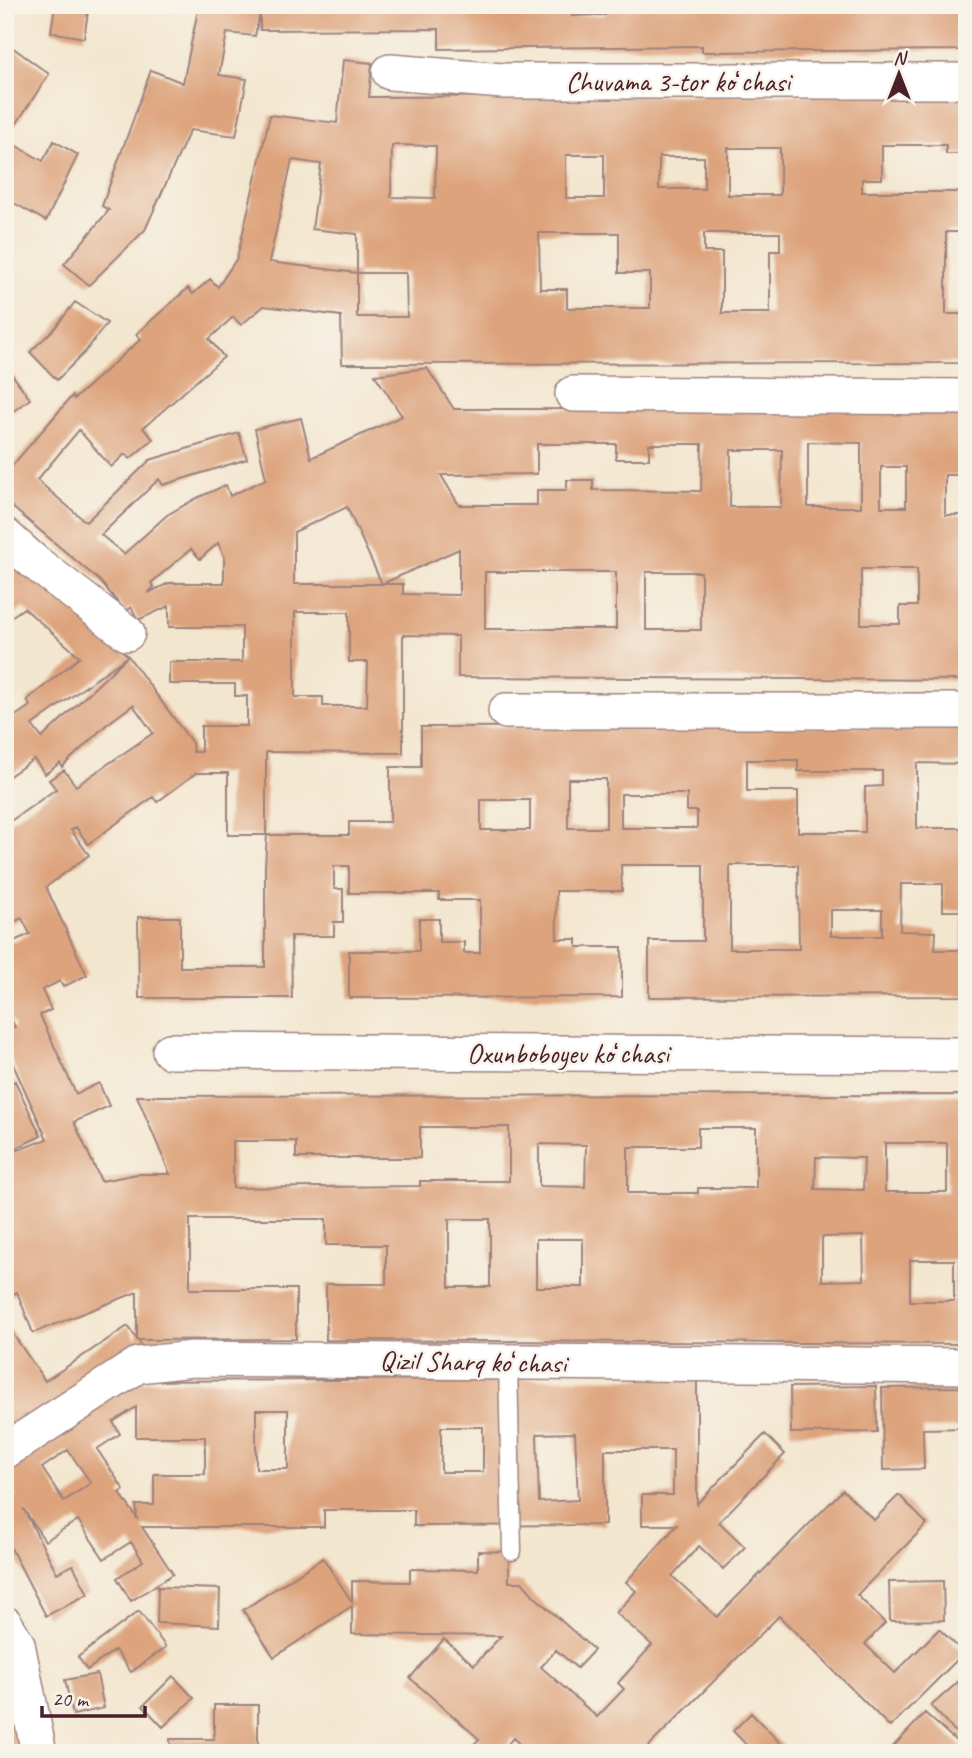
<svg xmlns="http://www.w3.org/2000/svg" width="972" height="1758" viewBox="0 0 972 1758" font-family="Caveat,sans-serif">
  <rect width="100%" height="100%" fill="#f7f3e8"/>
  <filter id="ink" filterUnits="userSpaceOnUse"><feTurbulence type="fractalNoise" baseFrequency=".0143" numOctaves="2"/><feDisplacementMap in="SourceGraphic" scale="14" xChannelSelector="R" yChannelSelector="G"/><feConvolveMatrix kernelMatrix="1 2 1 2 8 2 1 2 1" color-interpolation-filters="sRGB"/></filter>
  <filter id="wash" filterUnits="userSpaceOnUse"><feTurbulence type="fractalNoise" baseFrequency=".00686" numOctaves="4" result="noise"/><feDisplacementMap in="SourceGraphic" scale="28" xChannelSelector="R" yChannelSelector="G"/><feGaussianBlur stdDeviation="1.57" result="paint"/><feColorMatrix in="noise" values="0 0 0 0 0 0 0 0 0 0 0 0 0 0 0 0 0 1.4 0 .05"/><feComposite in="paint" operator="in"/></filter>
  <g filter="url(#wash)">
    <rect width="100%" height="100%" fill="#f3e6cf"/>
    <g id="blocks">
      <path fill="#dda37c" fill-rule="evenodd" d="M 55,5 L 89,5 L 84,38 L 51,32 Z
        M 199,5 L 260,12 L 260,5 L 572,5 L 572,16 L 605,15 L 605,5 L 739,5 L 739,7 L 766,7 L 766,5 L 967,5 L 967,50 L 702,52 L 702,46 L 439,49 L 439,29 L 260,30 L 260,12 L 255,36 L 227,33 L 219,75 L 247,79 L 236,136 L 190,130 L 145,230 L 89,285 L 64,264 L 109,210 L 102,206 L 151,70 L 183,83 Z
        M 5,42 L 49,74 L 6,140 L 43,161 L 54,141 L 78,155 L 46,221 L 5,198 Z
        M 343,60 L 372,63 L 369,97 L 967,94 L 967,154 L 946,154 L 946,145 L 882,145 L 882,179 L 862,179 L 862,192 L 967,192 L 967,232 L 946,232 L 946,314 L 967,314 L 967,363 L 342,364 L 341,316 L 264,306 L 241,325 L 233,317 L 209,339 L 224,357 L 143,428 L 153,439 L 130,459 L 125,454 L 111,467 L 79,430 L 37,480 L 86,522 L 150,460 L 239,433 L 247,459 L 163,485 L 159,479 L 101,535 L 124,554 L 167,515 L 197,498 L 226,485 L 230,496 L 266,479 L 255,429 L 301,418 L 311,458 L 402,416 L 375,375 L 427,368 L 454,409 L 967,410 L 967,475 L 945,475 L 945,515 L 967,515 L 967,680 L 458,677 L 458,636 L 403,635 L 403,753 L 266,752 L 266,835 L 228,835 L 228,773 L 196,773 L 157,802 L 153,797 L 88,844 L 76,827 L 71,830 L 89,855 L 46,887 L 87,975 L 63,987 L 60,981 L 42,990 L 51,1010 L 40,1015 L 76,1094 L 99,1083 L 109,1106 L 74,1122 L 101,1181 L 137,1174 L 170,1174 L 137,1096 L 967,1095 L 967,1344 L 326,1340 L 326,1284 L 386,1284 L 386,1245 L 326,1245 L 326,1219 L 190,1219 L 190,1289 L 296,1289 L 296,1339 L 137,1340 L 137,1292 L 33,1333 L 17,1292 L 5,1300 L 5,1155 L 47,1139 L 5,1047 L 5,1031 L 15,1027 L 5,1007 L 5,945 L 30,934 L 22,918 L 5,926 L 5,825 L 56,789 L 49,780 L 64,770 L 76,786 L 153,733 L 133,705 L 106,725 L 62,767 L 60,763 L 45,774 L 34,759 L 5,779 L 5,723 L 30,706 L 27,700 L 80,657 L 24,608 L 5,621 L 5,548 L 128,656 L 192,743 L 193,752 L 201,752 L 201,726 L 247,726 L 247,696 L 235,696 L 235,684 L 169,684 L 169,662 L 242,662 L 242,627 L 169,627 L 169,606 L 138,620 L 131,607 L 126,612 L 100,581 L 5,501 L 5,457 L 12,466 L 72,396 L 74,399 L 141,339 L 136,334 L 188,288 L 193,294 L 210,279 L 218,287 L 237,258 L 270,115 L 337,123 ZM 392,145 L 436,146 L 435,198 L 391,197 ZM 728,148 L 780,148 L 780,195 L 728,195 ZM 566,155 L 604,155 L 604,198 L 566,198 ZM 659,157 L 704,157 L 704,189 L 659,189 ZM 292,160 L 321,164 L 312,229 L 357,234 L 357,273 L 406,273 L 407,317 L 357,317 L 357,273 L 269,262 ZM 539,233 L 619,233 L 619,273 L 650,273 L 650,308 L 567,308 L 567,289 L 540,289 ZM 704,233 L 780,233 L 780,251 L 770,251 L 770,313 L 722,313 L 722,252 L 704,252 ZM 808,442 L 861,443 L 861,507 L 808,507 ZM 537,444 L 616,444 L 616,459 L 649,459 L 649,444 L 702,444 L 701,491 L 593,490 L 593,480 L 567,480 L 567,490 L 537,490 L 537,505 L 459,505 L 441,475 L 537,474 ZM 731,450 L 782,450 L 781,507 L 730,507 ZM 881,467 L 906,467 L 906,507 L 881,507 ZM 347,507 L 382,584 L 294,584 L 294,532 ZM 218,543 L 224,556 L 224,583 L 169,583 L 148,593 L 154,587 L 151,583 L 191,549 L 200,559 ZM 459,549 L 459,595 L 403,594 L 403,584 L 382,584 ZM 861,569 L 917,569 L 917,606 L 900,606 L 900,624 L 861,624 ZM 485,572 L 616,572 L 616,629 L 485,629 ZM 646,572 L 701,572 L 701,630 L 646,630 ZM 295,612 L 349,612 L 349,662 L 368,662 L 367,706 L 323,706 L 323,697 L 295,697 ZM 128,656 L 86,696 L 42,738 L 32,725 ZM 420,1127 L 509,1127 L 509,1181 L 420,1181 L 420,1186 L 233,1188 L 233,1141 L 296,1141 L 296,1158 L 420,1158 ZM 698,1128 L 756,1128 L 756,1188 L 698,1188 L 698,1193 L 628,1193 L 628,1147 L 698,1147 ZM 885,1143 L 947,1143 L 947,1192 L 885,1192 ZM 539,1144 L 586,1145 L 585,1187 L 539,1186 ZM 816,1157 L 864,1158 L 863,1190 L 815,1189 ZM 449,1219 L 490,1219 L 490,1287 L 449,1287 ZM 863,1236 L 864,1280 L 822,1281 L 822,1237 ZM 536,1239 L 583,1239 L 583,1287 L 536,1287 ZM 910,1260 L 954,1260 L 954,1301 L 910,1301 Z
        M 75,302 L 107,323 L 85,352 L 57,380 L 30,352 L 54,329 Z
        M 11,373 L 30,399 L 5,417 L 5,377 Z
        M 967,726 L 967,764 L 917,763 L 917,828 L 967,828 L 967,996 L 649,997 L 649,941 L 703,941 L 703,865 L 621,865 L 622,891 L 556,891 L 557,939 L 577,939 L 577,947 L 622,947 L 622,997 L 349,998 L 349,951 L 419,951 L 419,919 L 439,919 L 439,942 L 464,942 L 464,953 L 480,953 L 480,900 L 439,900 L 439,893 L 349,893 L 349,866 L 334,866 L 334,889 L 343,889 L 343,922 L 334,922 L 334,936 L 291,936 L 292,998 L 139,998 L 138,917 L 180,917 L 180,967 L 265,967 L 265,866 L 267,835 L 349,835 L 349,822 L 390,822 L 390,767 L 421,767 L 421,727 ZM 747,760 L 798,760 L 798,771 L 882,771 L 882,786 L 865,787 L 865,832 L 798,832 L 798,791 L 747,791 ZM 568,779 L 606,779 L 606,828 L 568,828 ZM 621,794 L 687,794 L 687,811 L 697,811 L 697,828 L 621,828 ZM 481,800 L 530,800 L 530,830 L 481,830 ZM 730,865 L 798,865 L 799,949 L 730,949 ZM 901,884 L 943,884 L 943,911 L 962,911 L 962,950 L 935,950 L 936,932 L 900,931 ZM 831,910 L 882,910 L 882,936 L 831,936 Z
        M 5,1075 L 10,1084 L 15,1081 L 41,1136 L 5,1153 Z
        M 5,1322 L 45,1381 L 128,1326 L 144,1350 L 5,1440 Z
        M 697,1378 L 697,1504 L 765,1434 L 785,1454 L 719,1522 L 745,1547 L 723,1569 L 699,1546 L 672,1576 L 717,1617 L 843,1490 L 874,1520 L 899,1495 L 927,1524 L 857,1595 L 885,1623 L 865,1644 L 895,1673 L 939,1629 L 964,1653 L 890,1727 L 779,1616 L 645,1750 L 648,1753 L 529,1753 L 513,1738 L 500,1753 L 466,1753 L 479,1739 L 410,1678 L 444,1639 L 474,1665 L 501,1636 L 352,1634 L 352,1606 L 274,1657 L 243,1610 L 323,1558 L 352,1602 L 352,1581 L 410,1582 L 410,1569 L 478,1570 L 478,1551 L 509,1552 L 509,1582 L 522,1582 L 535,1597 L 594,1650 L 577,1668 L 556,1650 L 541,1667 L 597,1717 L 624,1689 L 618,1683 L 652,1645 L 616,1613 L 636,1591 L 626,1582 L 677,1525 L 642,1525 L 642,1495 L 673,1495 L 673,1450 L 605,1450 L 605,1525 L 414,1526 L 414,1510 L 324,1510 L 324,1527 L 142,1527 L 173,1574 L 131,1601 L 117,1578 L 143,1561 L 131,1542 L 104,1559 L 78,1520 L 45,1541 L 23,1508 L 57,1573 L 73,1565 L 88,1594 L 46,1616 L 5,1537 L 5,1502 L 16,1497 L 5,1481 L 5,1465 L 136,1381 ZM 136,1407 L 136,1437 L 205,1437 L 205,1474 L 154,1474 L 154,1505 L 136,1505 L 137,1518 L 120,1493 L 124,1490 L 97,1449 L 120,1434 L 113,1422 ZM 256,1410 L 288,1410 L 288,1469 L 256,1469 ZM 441,1427 L 483,1427 L 483,1472 L 441,1472 ZM 575,1433 L 578,1500 L 539,1502 L 537,1434 ZM 68,1450 L 91,1483 L 64,1501 L 42,1468 Z
        M 876,1386 L 877,1432 L 791,1433 L 790,1387 Z
        M 967,1387 L 967,1428 L 923,1429 L 924,1469 L 883,1470 L 882,1388 Z
        M 943,1581 L 944,1620 L 890,1621 L 889,1582 Z
        M 158,1587 L 220,1589 L 219,1626 L 157,1623 Z
        M 139,1611 L 166,1647 L 131,1672 L 115,1650 L 87,1670 L 78,1657 Z
        M 5,1664 L 24,1753 L 5,1753 Z
        M 97,1674 L 104,1708 L 73,1715 L 65,1680 Z
        M 967,1674 L 967,1744 L 931,1706 Z
        M 173,1676 L 194,1698 L 163,1727 L 143,1706 Z
        M 214,1705 L 258,1705 L 258,1748 L 312,1747 L 312,1753 L 171,1753 L 170,1739 L 214,1739 Z
        M 751,1713 L 790,1753 L 754,1753 L 733,1731 Z
        M 925,1713 L 966,1750 L 963,1753 L 887,1753 Z"/>
    </g>
  </g>
  <g filter="url(#ink)">
    <use href="#blocks" fill-opacity="0" stroke="#9e827d" stroke-width="2"/>
    <g fill="none" stroke-linecap="round" stroke-linejoin="round">
      <defs>
        <path id="lane" d="M 508,1362 L 512,1551"/>
        <path id="street" d="M 390,72 L 503,81 L 967,81
          M 573,394 L 967,397
          M 5,536 L 33,561 L 127,633
          M 506,711 L 967,711
          M 170,1051 L 967,1055
          M 5,1451 L 138,1365 L 192,1359 L 967,1366
          M 5,1624 L 17,1644 L 39,1753"/>
      </defs>
      <use href="#lane" stroke="#9e827d" stroke-width="21"/>
      <use href="#street" stroke="#9e827d" stroke-width="38"/>
      <use href="#lane" stroke="#fff" stroke-width="18"/>
      <use href="#street" stroke="#fff" stroke-width="35"/>
    </g>
  </g>
  <g text-anchor="middle" stroke-width="5" stroke-linejoin="round" paint-order="stroke">
    <g font-size="28" fill="#4a1f2b" stroke="#f7f3e8">
      <text x="678" y="91">Chuvama 3-tor koʻchasi</text>
      <text x="568" y="1063">Oxunboboyev koʻchasi</text>
      <text transform="translate(473 1361) rotate(1)" y="10">Qizil Sharq koʻchasi</text>
    </g>
  </g>
  <rect width="972" height="1758" fill="none" stroke="#f7f3e8" stroke-width="28"/>
  <g transform="translate(899 74)" stroke="#f7f3e8" stroke-width="5" paint-order="stroke">
  <path d="M0-5L12 26L0 18L-12 26Z" fill="#4a1f2b"/>
  <text y="-10" font-size="19" font-weight="bold" text-anchor="middle" fill="#4a1f2b">N</text>
  </g>
  <path d="M42 1706v10h103v-10" fill="none" stroke="#4a1f2b" stroke-width="3.5"/>
  <text x="52" y="1706" font-size="21" fill="#4a1f2b" stroke="#f7f3e8" stroke-width="5" paint-order="stroke">20 m</text>
</svg>
